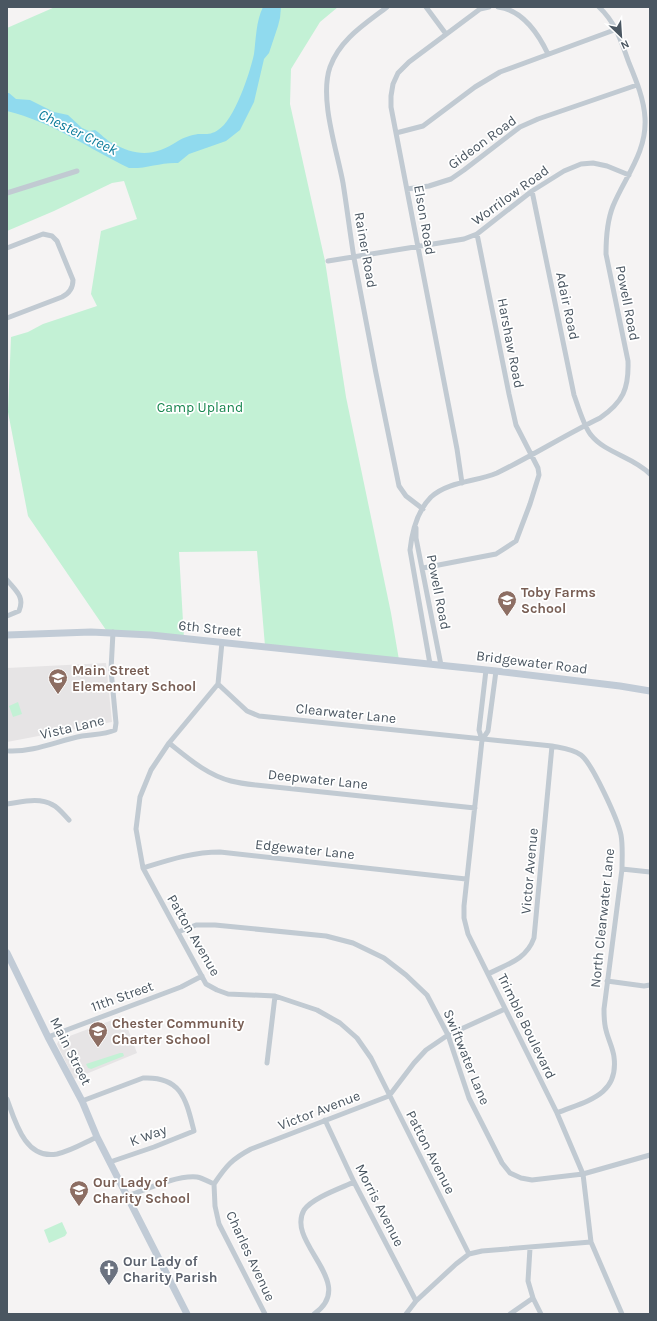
<svg xmlns="http://www.w3.org/2000/svg" width="657" height="1321" viewBox="0 0 657 1321" font-family="Karla,sans-serif">
  <rect width="100%" height="100%" fill="#f5f3f3"/>
  <path fill="#e6e4e5" d="M 106,663 L 112,722 L 7,742 L 7,668 Z
    M 123,1016 L 137,1053 L 74,1079 L 57,1044 L 59,1040 Z"/>
  <path fill="#c3f1d5" d="M 55,7 L 338,7 L 320,22 L 291,69 L 290,104 L 325,261 L 346,397 L 391,613 L 399,660 L 265,646 L 257,551 L 179,552 L 184,639 L 106,630 L 28,516 L 8,412 L 11,337 L 28,332 L 43,324 L 97,306 L 91,294 L 101,231 L 137,219 L 124,181 L 112,183 L 54,211 L 7,231 L 7,28 Z
    M 18,702 L 22,714 L 13,717 L 9,706 Z
    M 120,1053 L 123,1053 L 124,1056 L 91,1069 L 88,1068 L 86,1064 Z
    M 62,1222 L 67,1233 L 65,1236 L 49,1243 L 44,1230 Z"/>
  <path fill="#90daee" d="M 263,7 L 281,7 L 280,18 L 278,26 L 269,53 L 264,59 L 254,102 L 240,130 L 226,141 L 189,154 L 178,163 C 161,162 146,169 129,168 C 88,148 52,122 7,111 L 7,93 L 9,93 L 16,99 L 30,100 L 54,112 L 68,115 L 82,128 L 89,131 L 95,130 C 101,134 106,140 112,143 C 137,157 155,156 178,141 C 182,138 192,135 198,134 C 205,134 211,135 218,130 C 234,121 250,73 254,54 C 256,39 256,21 263,7 Z"/>
  <g fill="none" stroke-linecap="round" stroke-linejoin="round">
    <path stroke="#c1cad2" stroke-width="5" d="M 387,7 C 365,24 340,39 330,67 C 319,99 337,150 343,183 C 347,208 350,233 354,258 C 368,334 383,410 399,486 L 406,496 L 423,509
      M 426,7 L 446,34
      M 498,7 C 523,10 538,33 548,54
      M 396,133 L 423,126 L 475,87 L 500,72 L 617,29
      M 407,189 L 429,186 L 451,179 L 464,170 L 520,127 L 538,119 L 637,85
      M 532,191 L 574,395 C 578,406 584,427 591,435 C 605,453 634,457 650,474
      M 7,193 L 77,171
      M 7,248 L 43,234 L 52,236 L 57,241 L 73,280 C 73,288 70,293 62,297 L 7,318
      M 328,261 L 464,239 L 477,234 L 532,191 L 564,171 L 581,164 L 593,163 L 607,166 L 629,175
      M 462,483 L 457,449 L 396,133 L 391,107 L 391,96 L 393,84 L 398,73 L 409,62 L 480,9 L 489,7
      M 416,528 L 416,538 L 441,665
      M 423,568 L 496,554 L 516,541 L 530,504 L 539,475 L 538,468 L 516,425 L 509,394 L 477,234
      M 7,580 C 16,591 25,597 19,611 L 7,616
      M 222,642 L 218,684 L 169,743 L 151,770 L 140,797 L 136,829 L 143,868 L 206,984 L 217,990 L 228,994 L 275,996 L 317,1010 L 340,1023 L 357,1038 L 371,1058 L 469,1254
      M 430,664 L 410,550 C 412,532 417,511 431,497 C 449,481 476,482 497,473 C 532,456 565,435 600,418 C 623,402 629,389 628,361 L 606,254 C 606,238 607,221 613,206 C 625,177 647,152 645,118 C 644,99 636,80 629,63 C 621,41 616,23 599,7
      M 486,670 L 479,730 L 482,740 L 464,906 L 464,918 L 468,934 L 557,1113 L 583,1174 L 591,1242 L 622,1314
      M 218,684 L 247,711 L 259,716 L 552,746 C 562,748 573,749 581,755 C 592,763 618,820 621,835 C 623,846 622,858 622,869 L 604,1009 C 604,1016 604,1023 606,1030 C 608,1039 613,1048 614,1057 C 619,1096 586,1101 557,1113
      M 482,740 L 488,731 L 496,671
      M 169,743 C 188,758 207,775 231,781 C 239,783 247,784 256,785 L 475,808
      M 9,751 C 34,752 57,741 82,736 C 93,734 104,735 115,730 L 116,723 L 111,670 L 113,632
      M 7,804 C 22,802 39,797 53,805 C 59,808 64,815 69,820
      M 143,868 C 169,860 193,852 220,852 L 466,879
      M 622,869 L 650,872
      M 178,932 L 196,925 L 215,925 L 326,936 L 353,943 L 384,958 L 406,975 L 427,995 L 448,1035 L 469,1098 L 502,1163 L 510,1173 L 521,1178 L 532,1180 L 583,1174 L 650,1155
      M 488,974 C 507,964 526,960 534,938 L 552,746
      M 607,981 L 644,986 L 650,985
      M 48,1037 L 181,987 L 202,976
      M 267,1063 L 275,996
      M 7,1099 C 15,1121 25,1160 57,1154 C 71,1151 84,1143 97,1137
      M 82,1101 L 143,1078 C 182,1076 186,1100 194,1131 L 154,1147 L 110,1162
      M 325,1120 L 354,1182 L 416,1301
      M 214,1184 L 215,1206 L 219,1224 L 265,1314
      M 128,1196 C 147,1189 177,1175 197,1177 C 203,1178 209,1182 214,1184 C 226,1166 232,1159 251,1149 L 389,1096 L 414,1063 L 426,1050 L 448,1035 L 505,1009
      M 530,1248 L 528,1281 L 533,1298 L 541,1314
      M 314,1314 C 359,1283 285,1243 304,1210 C 312,1198 341,1188 354,1182
      M 406,1314 L 416,1301 L 456,1264 L 469,1254 L 482,1251 L 591,1242
      M 510,1314 L 533,1298"/>
    <path stroke="#c1cbd6" stroke-width="7" d="M 7,635 L 91,632 L 151,635 L 496,671 L 620,686 L 650,691
      M 7,953 L 48,1037 L 82,1101 L 97,1137 L 187,1314"/>
  </g>
  <defs>
    <symbol id="school-pin" viewBox="-11 -11 22 30"><path d="M0 17L-7.5 6A9.5 9.5 0 1 1 7.5 6Z" fill="#8d6e63" stroke="#fff"/><path d="M0-5L7-2L0 1L-7-2ZM-4 1L0 2.5L4 1V4Q0 6-4 4Z" fill="#fff"/></symbol>
    <symbol id="church-pin" viewBox="-11 -11 22 30"><path d="M0 17L-7.5 6A9.5 9.5 0 1 1 7.5 6Z" fill="#6b7280" stroke="#fff"/><path d="M-1.2-6h2.4v3.5h3.3v2.4h-3.3V6h-2.4V-.1h-3.3v-2.4h3.3Z" fill="#fff"/></symbol>
  </defs>
  <g fill-rule="evenodd">
    <use href="#school-pin" x="496" y="589" width="22" height="30"/>
    <use href="#school-pin" x="47" y="667" width="22" height="30"/>
    <use href="#school-pin" x="87" y="1020" width="22" height="30"/>
    <use href="#school-pin" x="68" y="1179" width="22" height="30"/>
    <use href="#church-pin" x="98" y="1258" width="22" height="30"/>
  </g>
  <g text-anchor="middle" stroke-width="3.5" stroke-linejoin="round" paint-order="stroke">
    <g font-size="14" fill="#4a5661" stroke="#fff">
      <text transform="translate(482 142) rotate(-36)" y="5">Gideon Road</text>
      <text transform="translate(510 195) rotate(-36)" y="5">Worrilow Road</text>
      <text transform="translate(425 220) rotate(80)" y="5">Elson Road</text>
      <text transform="translate(366 250) rotate(80)" y="5">Rainer Road</text>
      <text transform="translate(628 303) rotate(79)" y="5">Powell Road</text>
      <text transform="translate(568 306) rotate(78)" y="5">Adair Road</text>
      <text transform="translate(511 343) rotate(79)" y="5">Harshaw Road</text>
      <text transform="translate(439 592) rotate(79)" y="5">Powell Road</text>
      <text transform="translate(210 628) rotate(6)" y="5">6th Street</text>
      <text transform="translate(532 662) rotate(7)" y="5">Bridgewater Road</text>
      <text transform="translate(346 713) rotate(6)" y="5">Clearwater Lane</text>
      <text transform="translate(72 727) rotate(-13)" y="5">Vista Lane</text>
      <text transform="translate(318 779) rotate(6)" y="5">Deepwater Lane</text>
      <text transform="translate(305 849) rotate(6)" y="5">Edgewater Lane</text>
      <text transform="translate(529 871) rotate(-85)" y="5">Victor Avenue</text>
      <text transform="translate(602 918) rotate(-84)" y="5">North Clearwater Lane</text>
      <text transform="translate(194 935) rotate(60)" y="5">Patton Avenue</text>
      <text transform="translate(122 996) rotate(-20)" y="5">11th Street</text>
      <text transform="translate(527 1026) rotate(64)" y="5">Trimble Boulevard</text>
      <text transform="translate(71 1051) rotate(63)" y="5">Main Street</text>
      <text transform="translate(467 1057) rotate(68)" y="5">Swiftwater Lane</text>
      <text transform="translate(319 1110) rotate(-21)" y="5">Victor Avenue</text>
      <text transform="translate(148 1135) rotate(-20)" y="5">K Way</text>
      <text transform="translate(431 1152) rotate(63)" y="5">Patton Avenue</text>
      <text transform="translate(380 1205) rotate(63)" y="5">Morris Avenue</text>
      <text transform="translate(251 1256) rotate(65)" y="5">Charles Avenue</text>
    </g>
    <g font-size="14" fill="#17864f" stroke="#fff">
      <text x="200" y="412">Camp Upland</text>
    </g>
    <g font-size="14" font-weight="bold" fill="#785e54" stroke="#fff" text-anchor="start">
      <text x="521" y="597">Toby Farms<tspan x="521" dy="16">School</tspan></text>
      <text x="72" y="675">Main Street<tspan x="72" dy="16">Elementary School</tspan></text>
      <text x="112" y="1028">Chester Community<tspan x="112" dy="16">Charter School</tspan></text>
      <text x="93" y="1187">Our Lady of<tspan x="93" dy="16">Charity School</tspan></text>
    </g>
    <g font-size="14" font-weight="bold" fill="#5b616d" stroke="#fff" text-anchor="start">
      <text x="123" y="1266">Our Lady of<tspan x="123" dy="16">Charity Parish</tspan></text>
    </g>
    <g font-size="15" font-style="italic" fill="#0c7c9b" stroke="#fff">
      <text transform="translate(78 132) rotate(26)" y="5">Chester Creek</text>
    </g>
  </g>
  <rect width="657" height="1321" fill="none" stroke="#4a5661" stroke-width="16"/>
  <g transform="translate(621 36) rotate(155)" stroke="#ffffff" stroke-width="3" paint-order="stroke">
  <path d="M0-3L7 15L0 10L-7 15Z" fill="#4a5661"/>
  <text y="-6" font-size="11" font-weight="bold" text-anchor="middle" fill="#4a5661">N</text>
  </g>
</svg>
